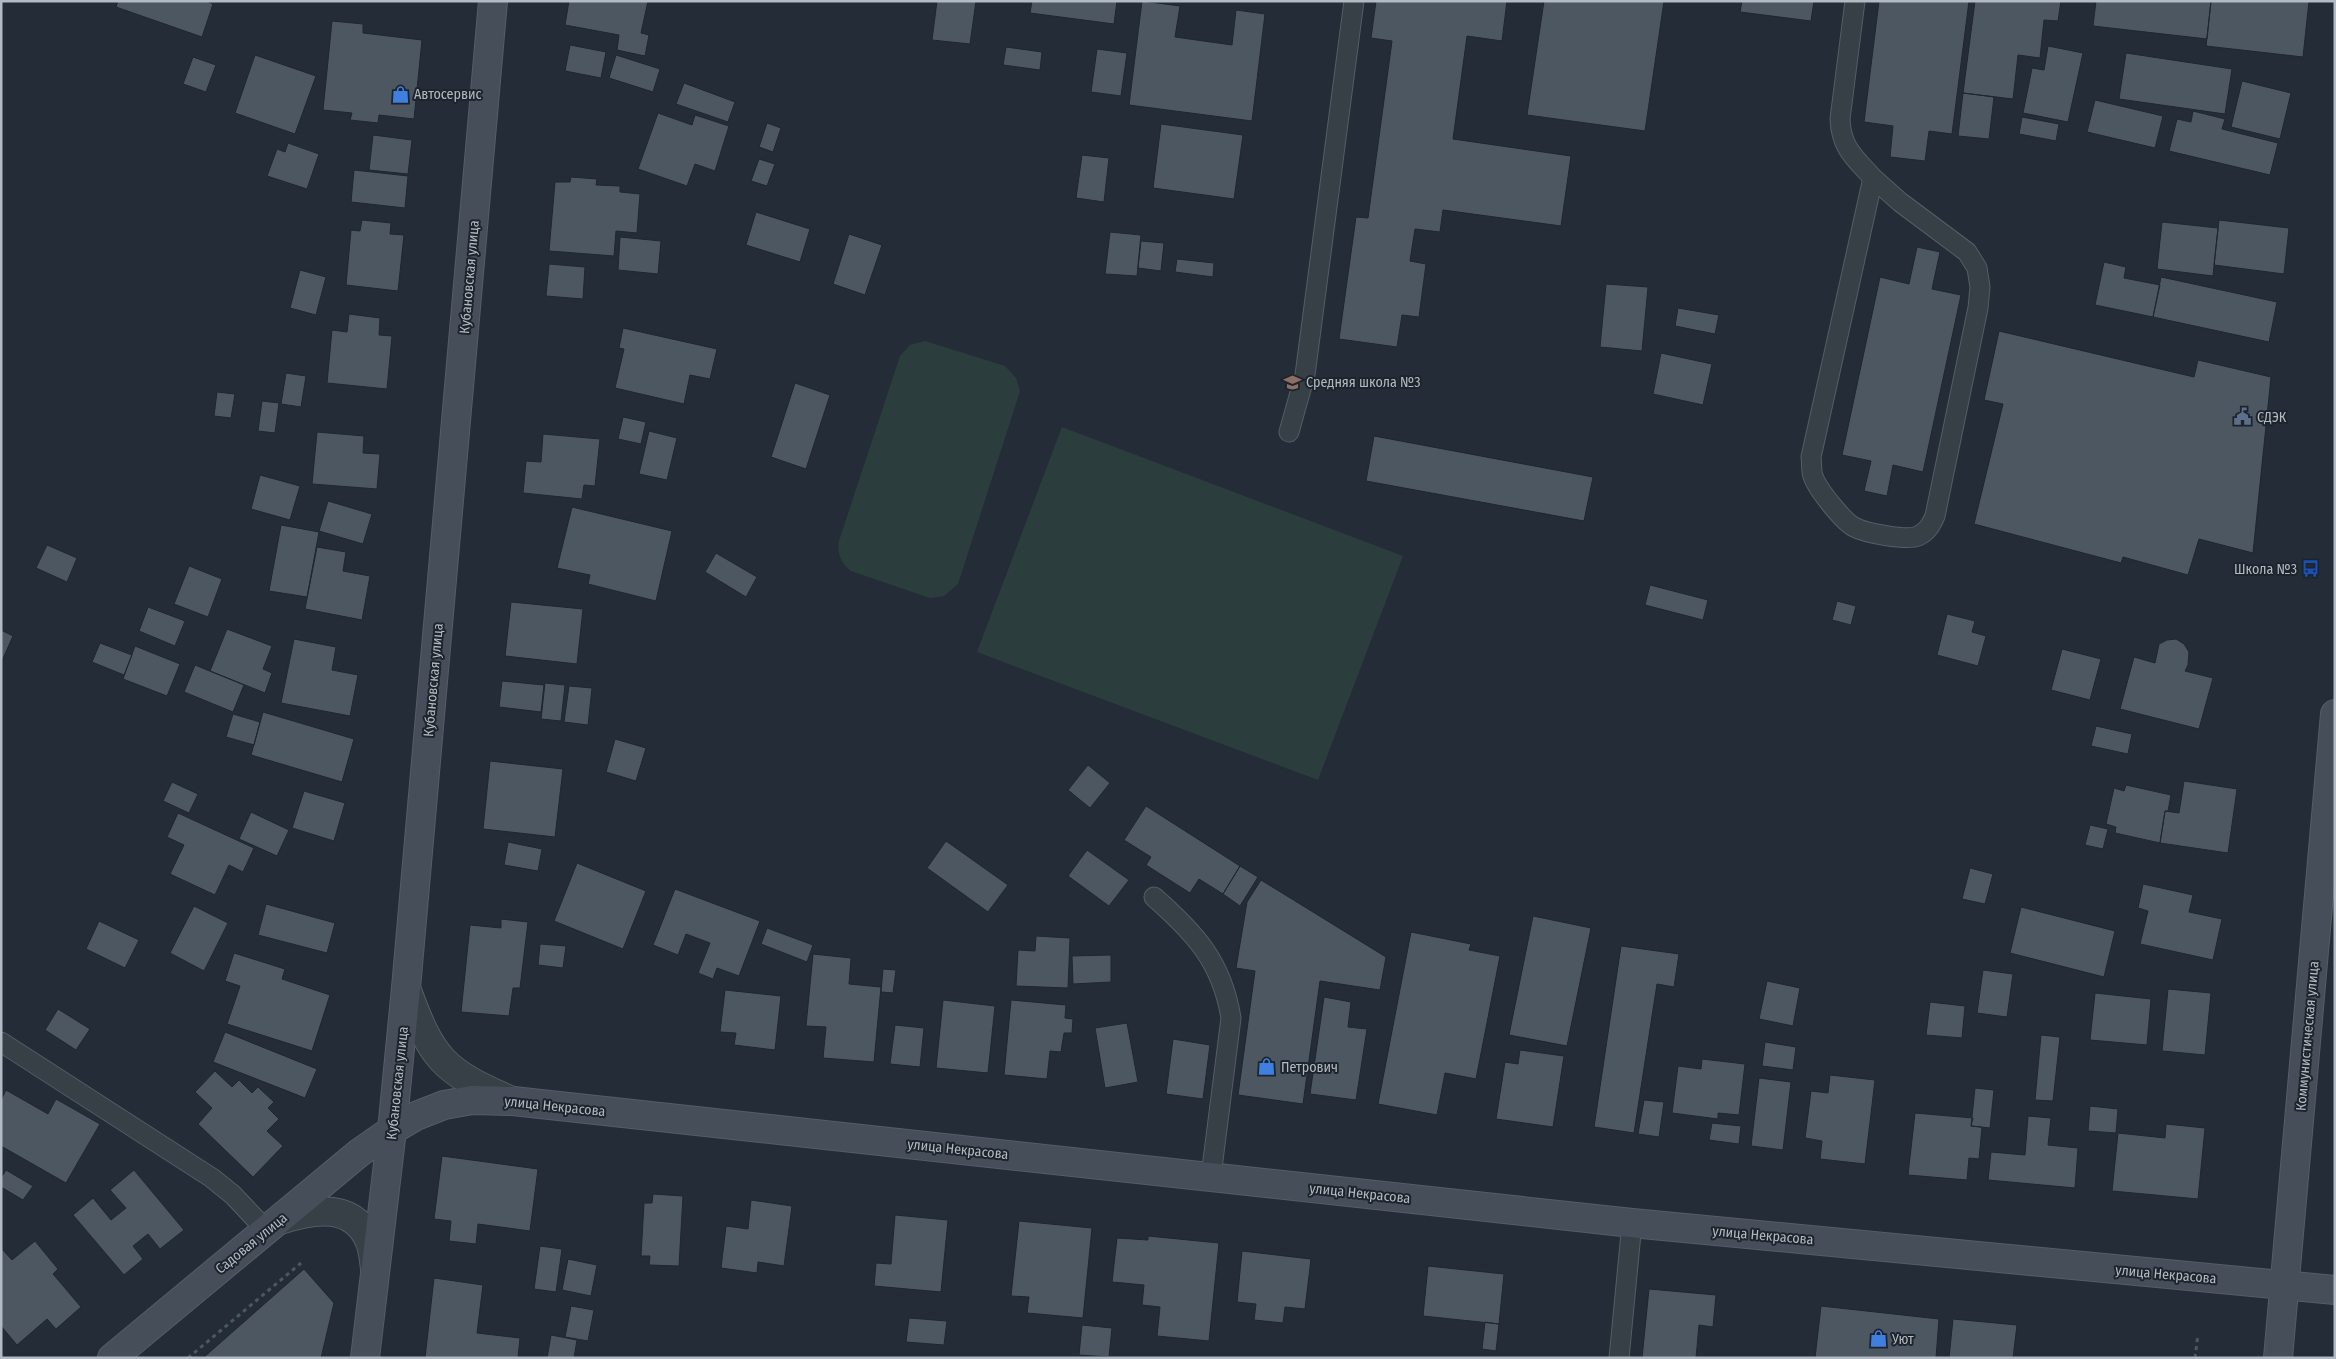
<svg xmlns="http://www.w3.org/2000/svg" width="2336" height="1359" viewBox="0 0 2336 1359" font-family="'Fira Sans Condensed',sans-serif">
  <rect width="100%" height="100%" fill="#242d37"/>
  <path fill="#2c3d3d" d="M 925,341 L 1005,366 L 1016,378 L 1020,391 L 958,584 L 944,596 L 930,598 L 851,571 C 841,563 837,554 839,541 L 900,356 L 910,345 Z
    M 1062,427 L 1403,556 L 1318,780 L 977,652 Z"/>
  <path fill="#4d5762" stroke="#1f262e" d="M 118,1 L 207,1 L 213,4 L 202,37 L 116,7 Z
    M 569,1 L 648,1 L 641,33 L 649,35 L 645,56 L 617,50 L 619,35 L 565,25 Z
    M 937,1 L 976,1 L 970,44 L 932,40 Z
    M 1032,1 L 1117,1 L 1114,24 L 1030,13 Z
    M 1142,1 L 1180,6 L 1175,37 L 1232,45 L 1236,10 L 1265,14 L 1252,121 L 1129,105 Z
    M 1376,1 L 1507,1 L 1502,41 L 1467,36 L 1453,139 L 1571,156 L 1561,226 L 1443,210 L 1440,232 L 1415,229 L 1410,261 L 1426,264 L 1419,317 L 1402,315 L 1397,347 L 1339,339 L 1356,217 L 1368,218 L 1392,41 L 1371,38 Z
    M 1544,1 L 1664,1 L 1645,131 L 1527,115 Z
    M 1742,1 L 1814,1 L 1811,21 L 1740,12 Z
    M 1879,1 L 1969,1 L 1952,134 L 1929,131 L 1925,161 L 1890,157 L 1893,126 L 1864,122 Z
    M 1975,1 L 2061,1 L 2058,21 L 2044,20 L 2040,58 L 2018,55 L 2013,99 L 1963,93 Z
    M 2096,1 L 2211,1 L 2207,39 L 2093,26 Z
    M 2211,1 L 2309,1 L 2303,57 L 2206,46 Z
    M 332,21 L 363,24 L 363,33 L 422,40 L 414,119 L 379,115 L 378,123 L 350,120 L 352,113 L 323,110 Z
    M 570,45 L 606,52 L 601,78 L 565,71 Z
    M 2048,46 L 2083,53 L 2068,122 L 2023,113 L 2032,68 L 2044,70 Z
    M 1006,47 L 1042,52 L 1040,70 L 1003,65 Z
    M 1097,49 L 1127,53 L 1121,96 L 1091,92 Z
    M 2126,53 L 2232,69 L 2225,114 L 2119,99 Z
    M 255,55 L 316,76 L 295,134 L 235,113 Z
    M 616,55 L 660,69 L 653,92 L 609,78 Z
    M 193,57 L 216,65 L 206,92 L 183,84 Z
    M 2242,81 L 2291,93 L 2280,139 L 2231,127 Z
    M 684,83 L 735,102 L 728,122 L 676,104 Z
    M 1963,93 L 1994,97 L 1989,139 L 1958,136 Z
    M 2095,100 L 2163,116 L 2155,148 L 2087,132 Z
    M 2193,111 L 2225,119 L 2222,129 L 2278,143 L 2270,175 L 2169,151 L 2177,119 L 2191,122 Z
    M 658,113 L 692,125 L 695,115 L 729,126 L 715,171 L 695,164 L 687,186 L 638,169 Z
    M 2022,117 L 2059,124 L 2056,141 L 2019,134 Z
    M 767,123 L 781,128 L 773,152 L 759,147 Z
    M 1161,124 L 1243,135 L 1234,199 L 1153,188 Z
    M 373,135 L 412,140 L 408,174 L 369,170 Z
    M 288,143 L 319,154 L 307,189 L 267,176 L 277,149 L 285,152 Z
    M 1082,155 L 1109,158 L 1104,202 L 1076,198 Z
    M 759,159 L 775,164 L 767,186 L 751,181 Z
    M 354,170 L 408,176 L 405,208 L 351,202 Z
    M 571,177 L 597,179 L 596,185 L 620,186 L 620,192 L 640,194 L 637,233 L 616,231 L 614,256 L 549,251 L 555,182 L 570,182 Z
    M 756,212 L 810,229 L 800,262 L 746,245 Z
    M 362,220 L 391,223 L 390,234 L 404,235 L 398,291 L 346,285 L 351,230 L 360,231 Z
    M 2219,220 L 2289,228 L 2284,274 L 2214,265 Z
    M 2162,222 L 2218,228 L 2213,276 L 2157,269 Z
    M 1110,232 L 1141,235 L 1137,276 L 1105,274 Z
    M 849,234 L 882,245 L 865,295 L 833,284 Z
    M 620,237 L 661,241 L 658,274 L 618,270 Z
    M 1141,241 L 1164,243 L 1161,271 L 1138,268 Z
    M 1917,247 L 1940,252 L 1932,289 L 1961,295 L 1923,472 L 1893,465 L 1887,496 L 1864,491 L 1871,461 L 1842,455 L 1880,277 L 1909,284 Z
    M 1177,259 L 1214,263 L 1213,277 L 1175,272 Z
    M 2104,262 L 2126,267 L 2124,278 L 2160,285 L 2153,317 L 2095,305 Z
    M 549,264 L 585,267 L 583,299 L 546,296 Z
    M 300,270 L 326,277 L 316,315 L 290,308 Z
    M 2161,277 L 2277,302 L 2269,342 L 2153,317 Z
    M 1606,284 L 1648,287 L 1642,351 L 1600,347 Z
    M 1678,308 L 1719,315 L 1715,334 L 1675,326 Z
    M 349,314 L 380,318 L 379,335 L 392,336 L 387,389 L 327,383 L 332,330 L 347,332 Z
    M 623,328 L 717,349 L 710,379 L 690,375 L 684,404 L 615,388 L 624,349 L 619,348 Z
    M 1999,331 L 2194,377 L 2198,360 L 2271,377 L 2253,553 L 2199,539 L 2188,575 L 2123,557 L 2121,563 L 1974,524 L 2003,404 L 1984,400 Z
    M 1661,353 L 1712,364 L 1703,405 L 1653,394 Z
    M 286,373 L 306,376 L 301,407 L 281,404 Z
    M 795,383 L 830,395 L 806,469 L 771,457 Z
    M 217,392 L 235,394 L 231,418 L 214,416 Z
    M 262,401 L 279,403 L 275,433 L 258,431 Z
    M 623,417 L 646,422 L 641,444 L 618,439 Z
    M 649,431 L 677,438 L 667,480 L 639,474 Z
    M 317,432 L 364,436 L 363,453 L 380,454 L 377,489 L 312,484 Z
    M 543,434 L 600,439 L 595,486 L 584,485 L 582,499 L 523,493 L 526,461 L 541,462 Z
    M 1374,436 L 1593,477 L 1584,521 L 1366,481 Z
    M 260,475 L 300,486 L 290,520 L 251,509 Z
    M 328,501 L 372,514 L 363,544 L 319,531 Z
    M 572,507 L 672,531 L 656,601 L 588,584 L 590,575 L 557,568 Z
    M 281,525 L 319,532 L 307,597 L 269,591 Z
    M 47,545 L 77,558 L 67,582 L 36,568 Z
    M 317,547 L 346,552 L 343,571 L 370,576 L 362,620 L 305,609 Z
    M 716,553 L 757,577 L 746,597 L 705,572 Z
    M 189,566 L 222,579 L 208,617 L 174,604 Z
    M 1650,585 L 1708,600 L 1703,620 L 1645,605 Z
    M 1837,601 L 1856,606 L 1851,625 L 1832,620 Z
    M 511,602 L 583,609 L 577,664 L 505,656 Z
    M 148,607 L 185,621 L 175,646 L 139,631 Z
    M 1947,614 L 1975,621 L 1972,632 L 1986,636 L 1978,666 L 1937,655 Z
    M 227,629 L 272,646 L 263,669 L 272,673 L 265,693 L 210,671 Z
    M 1,630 L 13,636 L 1,663 Z
    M 294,639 L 336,647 L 332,670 L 358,675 L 350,716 L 281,703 Z
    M 2176,639 L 2184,644 L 2189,652 L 2188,665 L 2185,671 L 2213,678 L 2199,729 L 2120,709 L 2134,657 L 2155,663 L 2159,644 L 2167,640 Z
    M 100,643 L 132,655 L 124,675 L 92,662 Z
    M 135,646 L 180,664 L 167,696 L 123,679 Z
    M 2062,649 L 2101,659 L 2090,700 L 2051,690 Z
    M 195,665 L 244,685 L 233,712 L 184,692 Z
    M 502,681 L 544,685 L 541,712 L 499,707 Z
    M 545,683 L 565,685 L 561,721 L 541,719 Z
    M 569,686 L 592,688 L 588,725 L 564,722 Z
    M 263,712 L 354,739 L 342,782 L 251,755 Z
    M 233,714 L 260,722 L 254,745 L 226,737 Z
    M 2096,726 L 2132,734 L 2128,754 L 2091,746 Z
    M 615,739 L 646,748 L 636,781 L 606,772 Z
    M 490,761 L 563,769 L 555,837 L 483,829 Z
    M 1088,765 L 1110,783 L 1090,808 L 1068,790 Z
    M 2184,781 L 2237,789 L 2228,853 L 2160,843 L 2165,811 L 2179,813 Z
    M 172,782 L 198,794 L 189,813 L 163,801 Z
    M 2126,785 L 2171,795 L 2168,811 L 2165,811 L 2160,843 L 2115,833 L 2116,827 L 2106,824 L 2114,788 L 2124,791 Z
    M 304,791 L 345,803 L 334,841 L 292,828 Z
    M 1146,806 L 1240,866 L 1223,894 L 1199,879 L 1190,893 L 1146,865 L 1151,857 L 1124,840 Z
    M 251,812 L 289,830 L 277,856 L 239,839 Z
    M 178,813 L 254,848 L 243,872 L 229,865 L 215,895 L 170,874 L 184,845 L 167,837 Z
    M 2090,825 L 2108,829 L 2103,849 L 2085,845 Z
    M 946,841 L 1008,885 L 988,912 L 927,868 Z
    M 508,842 L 542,849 L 538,871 L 504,865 Z
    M 1087,850 L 1129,880 L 1109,906 L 1068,876 Z
    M 577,863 L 646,891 L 623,949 L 554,921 Z
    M 1240,866 L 1258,877 L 1240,906 L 1223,894 Z
    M 1970,868 L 1993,874 L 1985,904 L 1962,899 Z
    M 1261,880 L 1386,957 L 1380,990 L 1320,981 L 1303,1104 L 1238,1095 L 1255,971 L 1236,968 L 1247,902 Z
    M 2143,884 L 2193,895 L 2189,912 L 2222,919 L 2213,960 L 2140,944 L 2148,911 L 2138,908 Z
    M 675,889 L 760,921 L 739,976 L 717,968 L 713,979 L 698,973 L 710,943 L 686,934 L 678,955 L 653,945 Z
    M 266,904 L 335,923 L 327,953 L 258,935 Z
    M 194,906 L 228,923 L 204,971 L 170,953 Z
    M 2021,907 L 2115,931 L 2104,977 L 2010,953 Z
    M 1533,916 L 1591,928 L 1567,1046 L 1509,1035 Z
    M 501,919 L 528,922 L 520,988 L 513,988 L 509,1016 L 461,1012 L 470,925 L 501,928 Z
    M 99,921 L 139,940 L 125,968 L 86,949 Z
    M 767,928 L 813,945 L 807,962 L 761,944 Z
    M 1411,932 L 1471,944 L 1469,950 L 1500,956 L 1476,1079 L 1445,1073 L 1437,1115 L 1378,1104 Z
    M 1036,936 L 1070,938 L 1068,988 L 1016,986 L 1018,950 L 1035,951 Z
    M 540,944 L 566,946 L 563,968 L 538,965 Z
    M 1621,946 L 1679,954 L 1674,987 L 1657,984 L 1634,1133 L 1594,1127 Z
    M 234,953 L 285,969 L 282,979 L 330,995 L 312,1051 L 227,1024 L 240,986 L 225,981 Z
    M 813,954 L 851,958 L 849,984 L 881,987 L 874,1062 L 823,1058 L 826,1027 L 806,1026 Z
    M 1111,955 L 1111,982 L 1073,984 L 1072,956 Z
    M 883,969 L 896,970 L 893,993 L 881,992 Z
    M 1983,970 L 2013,974 L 2007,1017 L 1977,1013 Z
    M 1767,981 L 1800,988 L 1793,1026 L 1759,1019 Z
    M 2168,989 L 2211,993 L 2205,1055 L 2162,1051 Z
    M 725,990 L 781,996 L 775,1050 L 734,1045 L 736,1033 L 720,1032 Z
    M 2095,993 L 2151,999 L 2147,1045 L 2090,1040 Z
    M 1324,997 L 1351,1002 L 1348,1027 L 1367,1029 L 1356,1100 L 1310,1094 Z
    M 943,1000 L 995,1006 L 988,1073 L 936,1068 Z
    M 1011,1000 L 1066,1005 L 1065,1018 L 1073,1019 L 1072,1033 L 1064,1033 L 1061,1052 L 1050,1051 L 1047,1079 L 1004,1075 Z
    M 1930,1002 L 1965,1006 L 1962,1038 L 1926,1035 Z
    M 58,1009 L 90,1029 L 76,1050 L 45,1030 Z
    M 1127,1023 L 1138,1082 L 1105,1088 L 1095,1028 Z
    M 895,1025 L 924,1028 L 920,1067 L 890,1064 Z
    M 225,1032 L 317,1069 L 305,1098 L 213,1062 Z
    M 2041,1035 L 2060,1037 L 2053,1101 L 2035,1100 Z
    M 1173,1039 L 1210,1045 L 1203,1099 L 1166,1094 Z
    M 1765,1042 L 1796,1047 L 1793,1070 L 1762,1066 Z
    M 1520,1050 L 1564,1056 L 1553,1127 L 1496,1119 L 1505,1062 L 1518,1064 Z
    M 1702,1059 L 1745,1064 L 1739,1115 L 1718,1113 L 1718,1119 L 1672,1113 L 1678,1066 L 1701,1069 Z
    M 215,1071 L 232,1087 L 239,1080 L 252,1093 L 258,1087 L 274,1102 L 268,1108 L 279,1119 L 267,1131 L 283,1146 L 253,1177 L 198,1124 L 212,1108 L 195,1092 Z
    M 1830,1075 L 1875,1080 L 1865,1164 L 1820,1159 L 1822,1141 L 1805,1138 L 1811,1091 L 1828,1093 Z
    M 1759,1078 L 1791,1082 L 1783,1150 L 1751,1146 Z
    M 1975,1088 L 1994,1090 L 1990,1128 L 1971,1126 Z
    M 6,1090 L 48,1114 L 56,1099 L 100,1124 L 66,1183 L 1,1146 L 1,1100 Z
    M 1644,1100 L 1664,1102 L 1659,1137 L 1638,1134 Z
    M 2090,1106 L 2118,1109 L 2116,1133 L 2088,1131 Z
    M 1915,1113 L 1973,1118 L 1971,1126 L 1982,1127 L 1979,1159 L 1969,1158 L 1967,1180 L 1908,1175 Z
    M 2028,1116 L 2051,1118 L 2048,1145 L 2078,1148 L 2075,1188 L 1988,1180 L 1991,1152 L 2025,1155 Z
    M 1712,1123 L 1741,1126 L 1739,1144 L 1709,1140 Z
    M 2166,1124 L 2205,1128 L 2198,1199 L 2112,1191 L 2118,1133 L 2165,1138 Z
    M 442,1156 L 538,1169 L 530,1231 L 478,1224 L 476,1244 L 449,1241 L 451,1221 L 434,1219 Z
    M 6,1170 L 33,1186 L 23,1200 L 1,1187 L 1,1178 Z
    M 134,1170 L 184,1230 L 160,1249 L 148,1234 L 133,1246 L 143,1259 L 124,1275 L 73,1215 L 93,1198 L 111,1220 L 126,1208 L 110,1190 Z
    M 653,1194 L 683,1196 L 679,1266 L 649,1265 L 650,1256 L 641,1256 L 644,1203 L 652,1203 Z
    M 751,1200 L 792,1206 L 784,1266 L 758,1262 L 757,1273 L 721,1268 L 726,1226 L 748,1229 Z
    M 895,1215 L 948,1220 L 941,1292 L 874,1286 L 876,1263 L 891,1264 Z
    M 1019,1221 L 1092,1228 L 1083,1318 L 1027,1313 L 1029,1297 L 1011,1296 Z
    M 1148,1236 L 1219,1243 L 1209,1341 L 1157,1336 L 1160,1307 L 1142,1305 L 1144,1285 L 1112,1282 L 1117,1238 L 1148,1240 Z
    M 35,1241 L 58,1269 L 53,1274 L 81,1307 L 56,1329 L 47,1319 L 17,1345 L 1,1326 L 1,1248 L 12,1260 Z
    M 540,1246 L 562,1249 L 556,1292 L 534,1289 Z
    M 1242,1251 L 1311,1259 L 1305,1309 L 1285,1307 L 1283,1323 L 1254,1320 L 1256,1304 L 1237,1302 Z
    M 568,1259 L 597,1265 L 591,1296 L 562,1290 Z
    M 1428,1266 L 1504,1274 L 1499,1324 L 1423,1316 Z
    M 304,1269 L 334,1303 L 321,1358 L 203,1358 Z
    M 434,1278 L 483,1285 L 477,1333 L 520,1338 L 518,1358 L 425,1358 Z
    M 1649,1289 L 1716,1295 L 1713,1327 L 1699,1325 L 1696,1358 L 1642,1358 Z
    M 571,1306 L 594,1310 L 588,1341 L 565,1337 Z
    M 1821,1306 L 1939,1319 L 1936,1358 L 1815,1358 Z
    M 909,1318 L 947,1321 L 944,1345 L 906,1342 Z
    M 1953,1319 L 2017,1325 L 2013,1358 L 1949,1358 Z
    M 1485,1322 L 1499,1324 L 1496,1351 L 1482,1349 Z
    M 1082,1325 L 1112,1328 L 1109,1357 L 1079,1355 Z
    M 551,1335 L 577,1340 L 574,1358 L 547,1358 Z"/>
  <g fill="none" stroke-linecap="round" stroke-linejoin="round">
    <defs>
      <path id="lane" d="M 1855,1 L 1840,119 C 1841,148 1855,158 1873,178 L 1811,457 C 1812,463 1811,471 1813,476 C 1817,489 1843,521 1854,527 C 1865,533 1907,541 1918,536 C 1927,532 1931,525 1935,516 L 1978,308 L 1980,287 L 1977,268 L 1967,252 L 1900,202 L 1873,178
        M 1289,432 L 1305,375 L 1354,1
        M 1154,897 C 1195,933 1222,962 1231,1018 L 1211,1176
        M 1,1042 L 212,1178 L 233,1195 L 267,1231
        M 1619,1358 L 1632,1223"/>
      <path id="street" d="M 406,988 C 432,1059 442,1071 512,1101
        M 280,1220 C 313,1209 354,1202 370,1242 C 373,1250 374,1260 375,1269"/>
      <path id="secondary" d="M 112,1358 L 359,1153 L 392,1130 L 416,1116 L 444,1105 L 472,1100 L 513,1101 L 1632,1223 L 2335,1290
        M 365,1358 L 392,1130 L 406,988 L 493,1
        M 2278,1358 L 2335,714"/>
    </defs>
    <use href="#lane" stroke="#555d65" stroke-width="21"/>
    <use href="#street" stroke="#555d65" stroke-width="30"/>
    <use href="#secondary" stroke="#555d65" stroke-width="30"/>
    <path stroke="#4a5a5c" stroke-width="3" stroke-dasharray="4 4" stroke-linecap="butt" d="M 188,1358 L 301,1263
      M 2195,1358 L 2198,1334"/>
    <use href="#lane" stroke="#373f47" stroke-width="19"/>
    <use href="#street" stroke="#373f47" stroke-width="28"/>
    <use href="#secondary" stroke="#464e5a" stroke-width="28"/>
  </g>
  <defs>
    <symbol id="shop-bare" viewBox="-9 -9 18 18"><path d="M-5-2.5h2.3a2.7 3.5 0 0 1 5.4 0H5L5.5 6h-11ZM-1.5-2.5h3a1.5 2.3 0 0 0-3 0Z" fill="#3f7fe0" stroke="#1d242c" stroke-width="2.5" paint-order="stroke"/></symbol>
    <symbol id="school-bare" viewBox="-9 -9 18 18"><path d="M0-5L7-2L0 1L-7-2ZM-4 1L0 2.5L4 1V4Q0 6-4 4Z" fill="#8d6e63" stroke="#1d242c" stroke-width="2.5" paint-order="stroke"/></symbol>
    <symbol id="civic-bare" viewBox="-9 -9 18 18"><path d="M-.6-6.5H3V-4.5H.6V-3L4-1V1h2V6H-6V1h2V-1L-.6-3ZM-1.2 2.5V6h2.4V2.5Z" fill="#5c6f8a" stroke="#1d242c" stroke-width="2.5" paint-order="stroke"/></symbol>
    <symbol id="bus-bare" viewBox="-9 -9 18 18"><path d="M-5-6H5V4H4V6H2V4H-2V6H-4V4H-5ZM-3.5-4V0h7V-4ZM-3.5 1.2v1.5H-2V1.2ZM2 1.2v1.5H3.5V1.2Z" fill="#1a4fb4" stroke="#1d242c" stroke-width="2.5" paint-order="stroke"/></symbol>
  </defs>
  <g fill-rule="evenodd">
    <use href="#shop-bare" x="388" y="82" width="25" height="25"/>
    <use href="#school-bare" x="1280" y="370" width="25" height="25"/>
    <use href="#civic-bare" x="2230" y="404" width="25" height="25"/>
    <use href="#bus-bare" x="2298" y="556" width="25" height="25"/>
    <use href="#shop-bare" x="1254" y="1054" width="25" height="25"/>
    <use href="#shop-bare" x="1866" y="1326" width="25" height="25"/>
  </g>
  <g text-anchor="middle" stroke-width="4" stroke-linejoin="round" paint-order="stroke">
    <g font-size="14" fill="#b2bac3" stroke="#1d242c" text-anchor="start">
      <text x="414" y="99">Автосервис</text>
      <text x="1306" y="387">Средняя школа №3</text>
      <text x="2257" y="422">СДЭК</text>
      <text x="2297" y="574" text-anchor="end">Школа №3</text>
      <text x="1281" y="1072">Петрович</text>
      <text x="1892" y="1344">Уют</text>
    </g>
    <g font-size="14" fill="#b2bac3" stroke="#1d242c">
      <text transform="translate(469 277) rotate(-85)" y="5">Кубановская улица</text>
      <text transform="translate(433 680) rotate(-85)" y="5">Кубановская улица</text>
      <text transform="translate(2307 1036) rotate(-85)" y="5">Коммунистическая улица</text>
      <text transform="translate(397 1083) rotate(-84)" y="5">Кубановская улица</text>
      <text transform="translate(555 1106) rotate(6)" y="5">улица Некрасова</text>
      <text transform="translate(958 1149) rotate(6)" y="5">улица Некрасова</text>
      <text transform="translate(1360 1193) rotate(6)" y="5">улица Некрасова</text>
      <text transform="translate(1763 1235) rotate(5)" y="5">улица Некрасова</text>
      <text transform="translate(251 1243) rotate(-39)" y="5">Садовая улица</text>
      <text transform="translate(2166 1274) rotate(5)" y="5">улица Некрасова</text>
    </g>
  </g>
  <rect width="2336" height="1359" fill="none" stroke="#b2bac3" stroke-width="5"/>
</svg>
